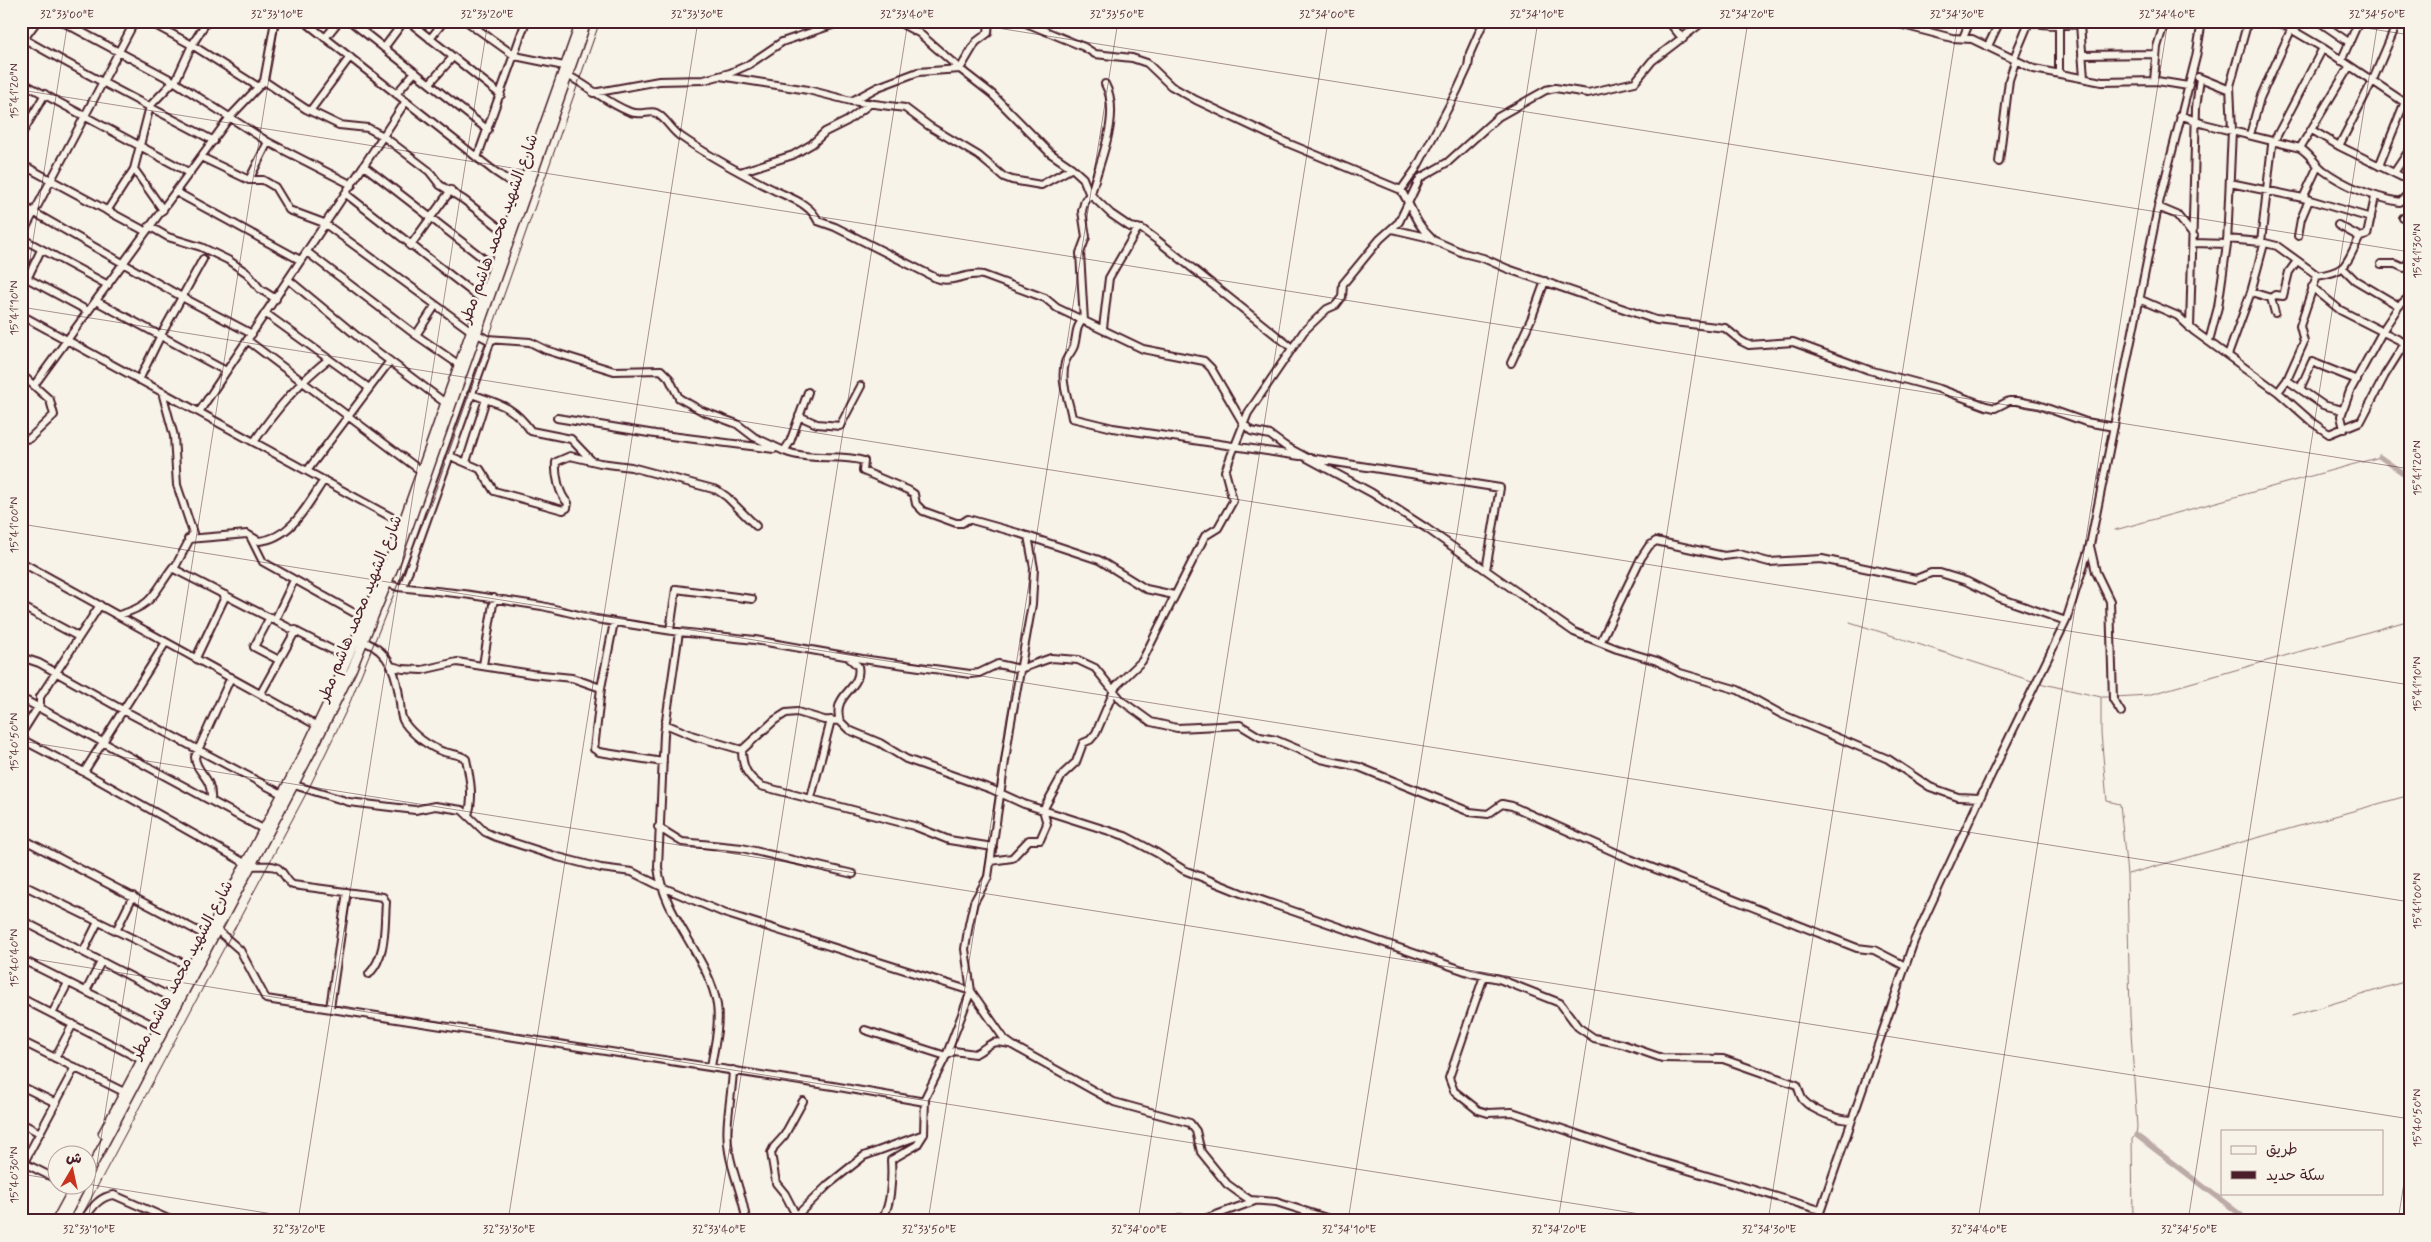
<svg xmlns="http://www.w3.org/2000/svg" width="2431" height="1242" viewBox="0 0 2431 1242" font-family="Mynerve,'Playpen Sans Arabic',sans-serif">
  <rect width="100%" height="100%" fill="#f7f3e8"/>
  <filter id="ink" filterUnits="userSpaceOnUse"><feTurbulence type="fractalNoise" baseFrequency=".02" numOctaves="2"/><feDisplacementMap in="SourceGraphic" scale="10" xChannelSelector="R" yChannelSelector="G"/><feConvolveMatrix kernelMatrix="1 2 1 2 8 2 1 2 1" color-interpolation-filters="sRGB"/></filter>
  <g filter="url(#ink)">
    <g fill="none" stroke-linecap="round" stroke-linejoin="round">
      <path stroke="#8e7275" stroke-width="1" d="M 2115,530 L 2380,457
        M 1850,622 L 2035,682
        M 2039,683 L 2101,697 L 2101,733 L 2107,801 L 2120,804 L 2127,875 L 2130,1016 L 2137,1127 L 2136,1135 L 2132,1139 L 2133,1221
        M 2102,697 L 2111,697
        M 2115,697 L 2148,695 L 2410,620
        M 2128,874 L 2410,795
        M 2292,1016 L 2410,980"/>
      <path stroke="#bcaaa7" stroke-width="5" d="M 2380,457 L 2410,478
        M 2136,1135 L 2249,1221"/>
      <defs>
        <path id="minor" d="M 61,21 L 175,82 L 268,142 L 352,185
          M 148,21 L 192,45 L 257,86
          M 304,21 L 494,171 L 521,189
          M 350,21 L 488,130
          M 408,21 L 501,95
          M 466,21 L 515,56 L 564,66
          M 903,21 L 904,25 L 919,33 L 960,69 L 992,94 L 1050,153 L 1072,168 L 1083,178 L 1089,193 L 1111,214 L 1130,227 L 1142,229 L 1157,240 L 1292,348
          M 1021,21 L 1084,47 L 1095,54 L 1132,58 L 1147,63 L 1171,86 L 1196,100 L 1285,142 L 1401,190 C 1413,209 1414,222 1431,238
          M 1475,21 L 1483,25
          M 1668,21 L 1683,39
          M 1888,21 L 1952,38 L 1972,39 L 2034,69 L 2102,82 L 2157,81 L 2188,86
          M 2027,21 C 2055,29 2085,23 2114,21
          M 2277,21 L 2323,48 L 2410,106
          M 2318,21 L 2350,43
          M 2080,24 L 2084,78
          M 476,29 L 482,21
          M 21,37 C 84,74 149,106 214,141
          M 325,38 L 339,21
          M 1963,38 L 1970,21
          M 430,39 L 444,21
          M 21,43 L 37,21
          M 1988,46 L 2000,21
          M 384,48 L 404,21
          M 2082,55 L 2155,54
          M 2014,58 L 2029,22
          M 2341,61 L 2359,21
          M 2059,73 L 2059,22
          M 565,74 C 588,85 606,103 630,112 C 641,116 650,110 656,113 C 666,118 671,130 680,136 C 710,157 744,175 776,191 C 793,199 810,204 818,221 L 835,227 L 936,278 C 952,284 967,272 983,275 L 1045,298 L 1057,308 L 1143,349 L 1204,361 L 1211,368 L 1243,423 L 1251,431 L 1270,435 L 1285,446 L 1372,493 L 1426,528 L 1574,632 L 1617,649 L 1657,661 L 1680,673 L 1738,690 L 1781,714 L 1888,759 L 1930,787 L 1958,797 L 1980,798
          M 720,76 L 808,90 L 851,101 L 905,108 L 929,126 L 979,156 L 1004,177 L 1012,180 L 1041,185 L 1072,168
          M 2198,77 L 2230,90
          M 264,81 L 306,109 L 339,125 L 368,128 L 383,136 L 429,171 L 440,185 L 464,200 L 505,232
          M 2154,81 L 2157,47 L 2165,21
          M 21,82 L 190,173
          M 175,82 L 192,45 L 207,21
          M 430,83 L 453,57
          M 593,93 L 659,81 L 704,80 L 730,73 L 748,65 L 782,42 L 844,21
          M 396,94 L 415,72
          M 852,101 L 878,87 L 918,72 L 960,69 L 976,42 L 988,33 L 989,21
          M 310,111 L 350,57
          M 2180,115 L 2204,124 L 2300,148 C 2310,154 2314,163 2323,170 C 2345,186 2374,197 2400,202 L 2410,192
          M 2312,130 L 2339,146 L 2410,181
          M 21,135 L 45,94
          M 2250,135 L 2260,98 L 2291,30
          M 2339,146 L 2372,82 L 2398,21
          M 2300,148 L 2349,67
          M 201,157 L 249,180 L 263,180 L 275,187 L 289,210 L 324,223 L 470,330
          M 477,158 L 526,21
          M 1999,162 L 2009,80 L 2016,59
          M 21,164 L 145,231
          M 364,166 L 493,266
          M 2379,166 L 2410,89
          M 134,169 L 163,210
          M 740,172 L 793,155 L 812,144 L 825,132 L 847,121 L 871,103
          M 2394,173 L 2410,149
          M 249,180 L 268,142
          M 2230,183 L 2303,198 L 2371,218
          M 1401,190 L 1416,169 L 1457,91 L 1468,67 L 1470,53 L 1484,21
          M 176,192 L 300,260
          M 346,194 L 481,299
          M 2303,198 L 2318,166
          M 21,205 L 182,297 L 252,334
          M 2158,207 L 2177,215 L 2194,236
          M 107,211 L 134,169 L 150,106 L 173,82
          M 2403,218 L 2410,221
          M 2338,225 L 2360,237 L 2367,235 L 2375,197
          M 149,226 L 168,237 L 201,247 L 228,260 L 247,273 L 260,289 L 276,299
          M 1392,229 L 1426,237 L 1463,253 L 1483,258 L 1508,269 L 1656,320 L 1725,328 L 1741,341 L 1749,345 L 1793,342 L 1869,370 L 1940,389 L 1986,406 L 1995,408 L 2009,401 L 2017,401 L 2038,405 L 2086,422 L 2114,427
          M 2298,236 L 2301,219 L 2309,200
          M 21,237 L 135,21
          M 21,238 L 108,285
          M 2227,239 L 2261,242 L 2277,246 L 2317,275 L 2300,326 L 2304,342 L 2287,380 L 2278,392
          M 2261,242 L 2272,145 L 2323,48
          M 2194,243 L 2227,244
          M 410,246 L 451,190
          M 307,252 L 416,335 L 458,364
          M 2381,264 L 2395,264 L 2404,268 L 2410,260
          M 2343,268 L 2355,280 L 2399,306
          M 21,275 L 88,311
          M 2317,276 C 2350,271 2345,263 2360,237
          M 27,279 L 41,250
          M 289,280 L 358,337 L 444,402
          M 2312,287 L 2340,310 L 2405,343
          M 2251,292 L 2271,298 L 2275,295 L 2283,296 L 2289,272 L 2297,261
          M 2271,298 L 2275,313
          M 2139,299 L 2178,316 L 2194,331 L 2278,392 L 2313,423 L 2329,434 L 2361,421 L 2385,375 L 2410,335
          M 96,301 L 226,371
          M 265,313 L 369,388
          M 21,315 L 402,523
          M 1083,320 C 1075,327 1077,336 1074,346 C 1072,352 1066,357 1065,363 C 1060,383 1069,399 1072,418 L 1113,428 L 1300,456
          M 1084,321 L 1080,253 L 1086,237 L 1082,211 L 1085,200 L 1091,194 C 1099,162 1122,115 1105,84
          M 1103,328 L 1109,278 L 1138,228
          M 2190,328 L 2196,108 L 2200,78
          M 475,333 L 487,339 L 530,342 L 546,350 L 614,371 L 661,370 L 669,378 L 679,398 L 702,411 L 737,424 L 754,437 L 784,451 L 790,442 L 808,392
          M 416,335 L 435,306
          M 247,340 L 421,471
          M 2209,341 L 2218,307 L 2227,244 L 2232,130 L 2230,86 L 2248,21
          M 2228,355 L 2251,292 L 2264,244
          M 1511,363 L 1532,317 L 1545,281
          M 21,374 L 50,400 L 54,415 L 30,438 L 21,440
          M 139,380 L 161,335 L 203,259
          M 2287,380 L 2323,405 L 2342,410
          M 35,384 L 230,117 L 264,81 L 275,21
          M 2300,389 L 2312,362 L 2357,380
          M 471,394 C 500,404 513,406 531,431 L 571,439 L 591,460
          M 199,412 C 268,309 338,206 406,101
          M 799,416 L 817,424 L 840,426 L 861,386
          M 557,418 L 655,434 L 774,449
          M 2344,429 L 2341,416 L 2350,391 L 2385,327 L 2399,306 L 2410,296
          M 254,442 C 274,412 300,381 329,359
          M 784,451 C 812,462 838,453 864,461 L 863,471 L 908,490 L 914,494 L 916,504 L 923,511 L 956,523 L 962,523 L 968,519 L 1018,533 L 1099,560 L 1146,589 L 1174,595
          M 450,456 L 480,469 L 494,491 L 563,510 L 567,508 L 568,503 C 559,495 555,474 556,462 L 570,456 L 600,463 L 631,467 L 717,490 L 727,497 L 756,526
          M 1310,458 L 1500,488 L 1486,570
          M 466,462 L 486,399
          M 307,471 L 390,361
          M 250,536 L 263,562 L 365,619
          M 188,539 L 247,534 L 259,541 C 292,538 307,505 324,480
          M 2090,546 L 2096,572 L 2110,601 L 2113,699 L 2121,712
          M 21,562 L 318,726
          M 174,569 L 348,658
          M 387,583 L 398,587 L 464,594 L 542,606 L 596,619 L 679,632 L 755,640 L 862,659 L 970,674 L 979,673 L 998,664 L 1020,669 L 1051,658 L 1078,660 L 1095,668 L 1122,701 L 1151,722 L 1177,728 L 1240,725 L 1260,737 L 1276,740 L 1321,759 L 1359,767 L 1470,812 L 1488,814 L 1502,804 L 1512,806 L 1630,859 L 1857,948 L 1874,950 L 1905,966
          M 403,587 L 491,340
          M 21,606 L 79,637
          M 119,615 C 154,605 153,594 173,567 L 174,569 L 193,533 L 177,485 L 174,436 L 162,392
          M 270,617 L 254,647 L 279,660
          M 275,620 L 294,580
          M 614,622 L 601,688 L 594,749 L 599,752 L 663,762
          M 670,630 L 676,589 L 752,599
          M 679,632 L 664,734 L 658,867 C 663,916 709,957 717,1005 C 720,1026 714,1047 711,1067
          M 363,641 C 391,652 397,675 400,703 C 401,710 400,716 404,722 C 413,735 429,747 444,752 C 451,754 460,754 466,759 C 470,778 474,797 468,815
          M 1601,641 L 1641,558 L 1649,546 L 1656,541 L 1724,556 L 1739,554 L 1769,562 L 1822,559 L 1916,579 L 1931,573 L 1940,573 L 1966,581 L 2000,598 L 2066,621
          M 21,657 L 39,663 L 123,710 L 282,794
          M 196,658 L 226,595
          M 483,665 L 494,598
          M 391,666 L 403,669 L 422,670 L 457,662 L 532,674 L 572,678 L 601,688
          M 261,693 L 296,630
          M 21,698 L 263,829
          M 840,721 C 831,693 863,690 858,666 L 849,658
          M 665,724 L 694,736 L 742,750 L 775,720 L 786,713 L 797,712 L 824,720 L 840,721 L 849,730 L 880,743 L 906,759 L 991,789 L 1024,804 L 1125,836 L 1157,853 L 1184,870 L 1241,893 L 1471,973 L 1499,979 L 1560,1003 L 1578,1027 L 1594,1038 L 1622,1044 L 1662,1058 L 1723,1059 L 1797,1085 C 1799,1089 1800,1096 1803,1100 C 1813,1111 1838,1120 1852,1120
          M 21,734 L 40,704 L 40,697 L 100,605
          M 21,739 L 84,772 L 245,863
          M 742,750 C 742,767 747,776 761,786 L 914,826 L 949,840 L 993,847
          M 84,772 L 166,642
          M 294,785 L 349,802 L 415,810 L 435,806 L 462,810 L 485,832 L 496,837 L 558,857 L 601,868 L 632,872 L 662,887 L 724,913 L 971,991 L 1005,1040 L 1012,1045 L 1114,1102 L 1190,1123 L 1196,1131 L 1201,1152 L 1227,1184 L 1238,1192 L 1250,1200 L 1276,1202 L 1336,1221
          M 811,798 L 831,720
          M 211,800 C 213,776 196,774 195,757 L 231,677
          M 658,827 L 682,842 L 742,848 L 853,874
          M 21,838 L 207,936
          M 991,861 L 1012,858 L 1029,840 L 1040,840 L 1047,824 L 1043,810 L 1063,774 L 1076,762 L 1083,743 L 1090,740 L 1096,733 L 1116,686 L 1142,661 L 1205,536 L 1218,528 L 1233,501 L 1225,471 L 1248,413 L 1304,331 L 1327,309 L 1336,305 L 1342,297 L 1343,284 L 1380,239 L 1399,222 L 1420,178 L 1448,162 L 1498,117 L 1546,90 L 1555,88 L 1588,93 L 1635,82 L 1652,61 L 1704,21
          M 250,866 C 258,866 274,864 279,869 C 285,874 286,881 293,885 L 383,897 L 386,902 C 384,927 387,955 369,974
          M 21,884 L 195,969
          M 21,920 L 174,999
          M 217,930 L 240,950 L 266,999 L 833,1086 L 925,1102
          M 116,931 L 133,896
          M 83,952 L 98,922
          M 21,959 L 159,1028
          M 1484,976 L 1449,1078 L 1454,1091 L 1478,1110 L 1488,1113 L 1512,1112 L 1648,1158 L 1820,1210
          M 86,991 L 101,962
          M 21,998 L 142,1060
          M 330,1008 L 347,892
          M 52,1014 L 68,983
          M 865,1030 L 946,1056 L 954,1051 L 975,1054 C 991,1046 988,1039 1009,1044
          M 21,1041 L 124,1092
          M 55,1058 L 73,1024
          M 733,1070 C 732,1097 724,1126 729,1152 C 733,1176 744,1197 746,1221
          M 21,1086 L 56,1103
          M 21,1123 L 40,1133
          M 24,1163 L 58,1180
          M 21,1168 L 75,1067
          M 83,1221 C 91,1209 99,1196 114,1195 L 173,1221
          M 791,1221 L 829,1184 L 864,1156 L 924,1134
          M 799,1221 L 785,1194 L 776,1183 L 771,1153 L 774,1147 L 784,1136 L 803,1101
          M 879,1221 C 892,1211 892,1175 891,1160 L 917,1145 L 924,1134 L 925,1098 L 946,1056 L 971,991 L 965,949 L 969,924 L 974,902 L 988,877 L 1010,727 L 1032,604 L 1034,568 L 1028,536
          M 905,1221 L 906,1218
          M 1174,1221 L 1179,1218 L 1194,1221
          M 1199,1221 L 1255,1201
          M 1817,1221 L 1914,941 L 1980,798 L 2066,621 L 2090,545 L 2158,207 L 2196,57 L 2202,21"/>
        <path id="major" d="M 103,1133 L 304,753 L 333,692 L 390,559 L 581,21
          M 88,1174 L 310,754 L 352,669 L 397,559 L 587,21
          M 56,1221 L 76,1184
          M 63,1221 L 82,1184"/>
      </defs>
      <use href="#minor" stroke="#4a1f2b" stroke-width="10"/>
      <use href="#major" stroke="#4a1f2b" stroke-width="11"/>
      <use href="#minor" stroke="#f7f3e8" stroke-width="6"/>
      <use href="#major" stroke="#f7f3e8" stroke-width="8"/>
      <path stroke="#4a1f2b" stroke-width="1" d="M 79,1221 L 308,790 L 348,707 L 432,500 L 600,21"/>
    </g>
  </g>
  <path fill="none" stroke="#4a1f2b" stroke-width="1" stroke-opacity="0.45" d="M 953,21 L 2410,252M 2321,21 L 2410,35M 21,90 L 2410,469M 21,307 L 2410,685M 21,316 L 68,21M 21,524 L 2410,902M 21,741 L 2410,1119M 21,957 L 1684,1221M 21,1174 L 58,1180M 87,1184 L 316,1221M 88,1221 L 278,21M 298,1221 L 488,21M 508,1221 L 698,21M 718,1221 L 908,21M 928,1221 L 1118,21M 1138,1221 L 1328,21M 1348,1221 L 1538,21M 1558,1221 L 1748,21M 1768,1221 L 1958,21M 1978,1221 L 2168,21M 2188,1221 L 2378,21M 2398,1221 L 2410,1144"/>
  <g text-anchor="middle" stroke-width="5" stroke-linejoin="round" paint-order="stroke">
    <g font-size="16" fill="#4a1f2b" stroke="#f7f3e8">
      <text transform="translate(498 228) rotate(-70)" y="6">شارع الشهيد محمد هاشم مطر</text>
      <text transform="translate(359 608) rotate(-68)" y="6">شارع الشهيد محمد هاشم مطر</text>
      <text transform="translate(181 969) rotate(-62)" y="6">شارع الشهيد محمد هاشم مطر</text>
    </g>
  </g>
  <rect width="2431" height="1242" fill="none" stroke="#f7f3e8" stroke-width="55"/>
  <rect x="2221" y="1130" width="162" height="65" fill="#f7f3e8" stroke="#b29e9c"/>
  <rect x="2231" y="1146" width="25" height="8" fill="#f7f3e8" stroke="#b29e9c"/>
  <text x="2266" y="1154" font-size="15" fill="#4a1f2b">طريق</text>
  <rect x="2231" y="1171" width="25" height="8" fill="#4a1f2b" stroke="#b29e9c"/>
  <text x="2266" y="1180" font-size="15" fill="#4a1f2b">سكة حديد</text>
  <g transform="translate(72 1170) rotate(9)"><circle r="24" fill="#f7f3e8" stroke="#b29e9c"/>
  <path d="M0-4L9 19L0 12L-9 19Z" fill="#c8321e"/>
  <text y="-8" font-size="14" font-weight="bold" text-anchor="middle" fill="#4a1f2b">ش</text>
  </g>
  <rect x="28" y="28" width="2376" height="1186" fill="none" stroke="#4a1f2b" stroke-width="2"/>
  <g font-size="12" text-anchor="middle" fill="#4a1f2b">
    <text x="67" y="18">32°33'00"E</text>
    <text x="277" y="18">32°33'10"E</text>
    <text x="487" y="18">32°33'20"E</text>
    <text x="697" y="18">32°33'30"E</text>
    <text x="907" y="18">32°33'40"E</text>
    <text x="1117" y="18">32°33'50"E</text>
    <text x="1327" y="18">32°34'00"E</text>
    <text x="1537" y="18">32°34'10"E</text>
    <text x="1747" y="18">32°34'20"E</text>
    <text x="1957" y="18">32°34'30"E</text>
    <text x="2167" y="18">32°34'40"E</text>
    <text x="2377" y="18">32°34'50"E</text>
    <text transform="translate(14 91) rotate(-90)" y="4">15°41'20"N</text>
    <text transform="translate(2417 251) rotate(-90)" y="4">15°41'30"N</text>
    <text transform="translate(14 308) rotate(-90)" y="4">15°41'10"N</text>
    <text transform="translate(2417 468) rotate(-90)" y="4">15°41'20"N</text>
    <text transform="translate(14 525) rotate(-90)" y="4">15°41'00"N</text>
    <text transform="translate(2417 684) rotate(-90)" y="4">15°41'10"N</text>
    <text transform="translate(14 742) rotate(-90)" y="4">15°40'50"N</text>
    <text transform="translate(2417 901) rotate(-90)" y="4">15°41'00"N</text>
    <text transform="translate(14 958) rotate(-90)" y="4">15°40'40"N</text>
    <text transform="translate(2417 1118) rotate(-90)" y="4">15°40'50"N</text>
    <text transform="translate(14 1175) rotate(-90)" y="4">15°40'30"N</text>
    <text x="89" y="1233">32°33'10"E</text>
    <text x="299" y="1233">32°33'20"E</text>
    <text x="509" y="1233">32°33'30"E</text>
    <text x="719" y="1233">32°33'40"E</text>
    <text x="929" y="1233">32°33'50"E</text>
    <text x="1139" y="1233">32°34'00"E</text>
    <text x="1349" y="1233">32°34'10"E</text>
    <text x="1559" y="1233">32°34'20"E</text>
    <text x="1769" y="1233">32°34'30"E</text>
    <text x="1979" y="1233">32°34'40"E</text>
    <text x="2189" y="1233">32°34'50"E</text>
  </g>
</svg>
